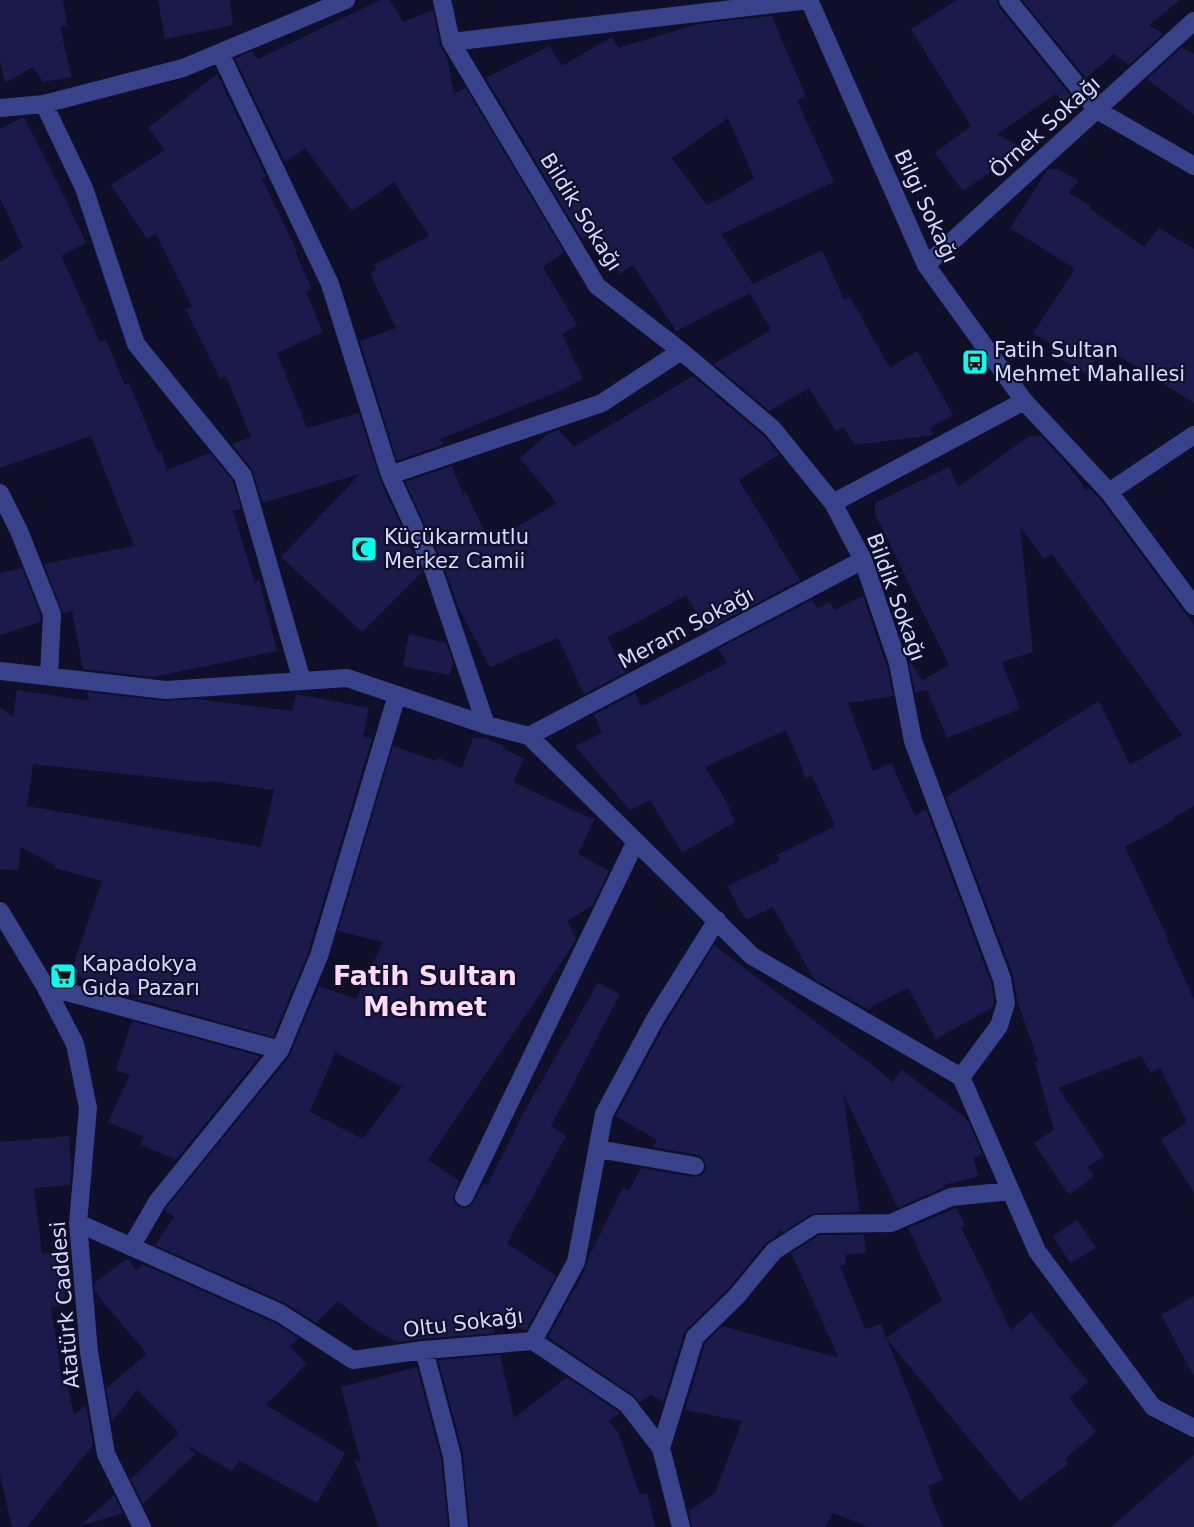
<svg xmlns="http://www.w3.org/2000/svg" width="1194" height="1527" viewBox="0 0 1194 1527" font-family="'DejaVu Sans',sans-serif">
  <rect width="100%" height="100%" fill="#0f0f29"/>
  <path fill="#1c1a4b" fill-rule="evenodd" d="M 0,0 L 63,0 L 67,25 L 60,26 L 71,77 L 43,82 L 33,67 L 5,83 L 0,60 Z
    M 158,0 L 230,0 L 233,25 L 165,39 Z
    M 380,0 L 390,0 L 403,22 L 433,10 L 440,45 L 447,57 L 454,94 L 466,88 L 564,252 L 543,267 L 577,325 L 562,334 L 583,379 L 559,391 L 440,439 L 443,445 L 397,461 L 360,341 L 396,328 L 370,273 L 377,269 L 374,265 L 429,236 L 394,182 L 352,211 L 305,148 L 285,162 L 235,59 L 252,51 L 258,59 Z
    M 957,0 L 997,0 L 999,7 L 1070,95 L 1064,103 L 1056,94 L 997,134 L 1024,149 L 963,191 L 935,153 L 971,126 L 911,29 Z
    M 1022,0 L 1180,0 L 1149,25 L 1163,34 L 1129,65 L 1114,54 L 1086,78 Z
    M 772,16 L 806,97 L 797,100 L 834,182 L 721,234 L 753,284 L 822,250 L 844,300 L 850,297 L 890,368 L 917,351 L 953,415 L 930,428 L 933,435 L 855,445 L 843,427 L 836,431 L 809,388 L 769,411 L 714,364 L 771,330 L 750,293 L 676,331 L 633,265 L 620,274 L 592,232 L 582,239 L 486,78 L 549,46 L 562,66 L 612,37 L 618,48 L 698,24 ZM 728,118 L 754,178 L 729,194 L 707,205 L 672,158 Z
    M 1182,47 L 1194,54 L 1194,115 L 1147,79 Z
    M 217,74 L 266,176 L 262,179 L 297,251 L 295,252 L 312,289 L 306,292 L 323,332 L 277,353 L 307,428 L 359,413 L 380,480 L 422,572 L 362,632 L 281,557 L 360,474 L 262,503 L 252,469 L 232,444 L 251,437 L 226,376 L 220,379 L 186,310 L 192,307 L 156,234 L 147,239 L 111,185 L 165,150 L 148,128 Z
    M 24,117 L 62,192 L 86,243 L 61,256 L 100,342 L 106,340 L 125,385 L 129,383 L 158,453 L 161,452 L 167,470 L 210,453 L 233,481 L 241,509 L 233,511 L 255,583 L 259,579 L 277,651 L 153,677 L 83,669 L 72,611 L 63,614 L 44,564 L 134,546 L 91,436 L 0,468 L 0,262 L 23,247 L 0,198 L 0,129 Z
    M 1048,169 L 1058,169 L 1078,181 L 1069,193 L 1091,206 L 1089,208 L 1144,247 L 1159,228 L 1194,249 L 1194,403 L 1103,346 L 1087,374 L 1050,353 L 1053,345 L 1033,333 L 1075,269 L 1010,228 Z
    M 693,376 L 764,436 L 779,454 L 739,480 L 800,580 L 707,630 L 686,595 L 632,625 L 607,637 L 625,673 L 584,694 L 558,638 L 490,667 L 458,607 L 442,561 L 405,482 L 452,466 L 463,494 L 466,492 L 476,514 L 491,543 L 557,503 L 520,458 L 549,433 L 559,430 L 574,447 Z
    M 1040,435 L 1067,464 L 1086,490 L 1089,488 L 1100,499 L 1194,625 L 1194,806 L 1173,818 L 1174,820 L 1125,847 L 1168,939 L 1167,939 L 1194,1000 L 1194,1193 L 1161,1140 L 1187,1122 L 1160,1068 L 1151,1073 L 1141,1056 L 1058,1088 L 1104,1156 L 1088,1167 L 1094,1176 L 1069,1195 L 1034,1143 L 1054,1130 L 1035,1062 L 1038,1061 L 1017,1000 L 1013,975 L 946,797 L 1099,701 L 1130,765 L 1182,735 L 1052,554 L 1044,559 L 1020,527 L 1033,652 L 1002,662 L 1020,709 L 947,738 L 927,690 L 915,692 L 908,658 L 924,683 L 923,680 L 949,665 L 875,514 L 875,503 L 949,467 L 958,487 L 1028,437 Z
    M 22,568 L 41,616 L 40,622 L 0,635 L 0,573 Z
    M 863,596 L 887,666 L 893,696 L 848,703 L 873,771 L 891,763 L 915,816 L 926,809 L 991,982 L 994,1002 L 993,1007 L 936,1039 L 908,988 L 867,1009 L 814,979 L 773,907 L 746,920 L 727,886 L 780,861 L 777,855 L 835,826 L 812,776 L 806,778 L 786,730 L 705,767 L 730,808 L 729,810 L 735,822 L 682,853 L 650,800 L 630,810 L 575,746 L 602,733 L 594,715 L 635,693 L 641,707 L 727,663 L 718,649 L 812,600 L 817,608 L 830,602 L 834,610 Z
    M 409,634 L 446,643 L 453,662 L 450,675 L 403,666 Z
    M 17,690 L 89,701 L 87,692 L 165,701 L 197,699 L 292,711 L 296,694 L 369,708 L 363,736 L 372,739 L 307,956 L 273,1037 L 137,999 L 138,996 L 70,974 L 102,881 L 55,868 L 56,866 L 21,847 L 18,870 L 0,869 L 0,707 L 13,717 ZM 33,764 L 208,783 L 209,781 L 274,790 L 261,847 L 27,806 Z
    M 473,738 L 485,738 L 505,747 L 504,749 L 524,759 L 513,782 L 594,820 L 578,854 L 609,871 L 592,906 L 567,921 L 576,939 L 576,940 L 428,1160 L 459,1181 L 453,1197 L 454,1203 L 459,1207 L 464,1208 L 471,1206 L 484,1183 L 487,1185 L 518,1125 L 517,1124 L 598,983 L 620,994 L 551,1126 L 566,1136 L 507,1243 L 556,1276 L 526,1330 L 491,1318 L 495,1333 L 423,1339 L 397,1342 L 370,1327 L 338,1301 L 316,1323 L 285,1303 L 155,1245 L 174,1217 L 165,1210 L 166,1208 L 289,1057 L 319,986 L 356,999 L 383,942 L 338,931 L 393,746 L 436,761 L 437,757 L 462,768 ZM 335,1052 L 402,1087 L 363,1139 L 310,1112 Z
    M 714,945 L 875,1067 L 892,1082 L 902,1070 L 963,1116 L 969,1123 L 982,1153 L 974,1159 L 978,1176 L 944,1185 L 945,1187 L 898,1208 L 843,1093 L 860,1212 L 815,1213 L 810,1215 L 782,1233 L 780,1229 L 774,1238 L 765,1244 L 729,1288 L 687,1329 L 684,1334 L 663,1402 L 651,1395 L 639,1402 L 633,1395 L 548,1337 L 575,1288 L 576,1289 L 586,1267 L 591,1250 L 592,1251 L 623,1188 L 629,1191 L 641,1168 L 694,1177 L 699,1176 L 703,1174 L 706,1168 L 705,1162 L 702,1157 L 698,1155 L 653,1147 L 657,1140 L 616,1116 L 665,1025 Z
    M 132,1021 L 260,1056 L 176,1160 L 140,1144 L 144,1137 L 108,1122 L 130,1075 L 116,1070 Z
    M 69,1136 L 71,1169 L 70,1185 L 34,1188 L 42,1254 L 69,1249 L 64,1305 L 51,1307 L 62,1380 L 66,1379 L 74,1415 L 86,1405 L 93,1445 L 27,1527 L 12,1527 L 0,1475 L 0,1142 Z
    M 956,1208 L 965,1225 L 961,1227 L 1011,1330 L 1031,1312 L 1088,1382 L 1069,1398 L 1096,1432 L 1065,1459 L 1068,1464 L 1020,1501 L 887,1339 L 943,1480 L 928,1486 L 930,1491 L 929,1492 L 943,1527 L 869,1527 L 833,1513 L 825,1527 L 692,1527 L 689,1511 L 715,1493 L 742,1421 L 685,1410 L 705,1343 L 722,1326 L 839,1358 L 791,1253 L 819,1235 L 864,1235 L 866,1253 L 845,1255 L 846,1264 L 840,1266 L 865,1329 L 881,1324 L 886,1338 L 942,1300 L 908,1228 Z
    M 1077,1220 L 1096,1248 L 1070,1263 L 1053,1236 Z
    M 127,1259 L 137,1271 L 142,1264 L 275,1323 L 299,1338 L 290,1346 L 306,1364 L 266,1405 L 345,1453 L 317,1503 L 240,1461 L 232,1471 L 186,1445 L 195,1454 L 143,1504 L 131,1479 L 179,1433 L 137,1390 L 112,1421 L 106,1388 L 147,1354 L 95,1292 L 94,1283 Z
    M 1194,1296 L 1194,1376 L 1161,1315 Z
    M 500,1355 L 514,1418 L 567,1377 L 619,1412 L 620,1413 L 608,1421 L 618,1432 L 640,1495 L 647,1493 L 655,1527 L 470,1527 L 463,1453 L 438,1360 Z
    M 417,1367 L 441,1458 L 448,1527 L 379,1527 L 354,1459 L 361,1463 L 341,1387 Z
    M 1194,1455 L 1194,1527 L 1111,1527 Z
    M 114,1495 L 123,1513 L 80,1526 Z"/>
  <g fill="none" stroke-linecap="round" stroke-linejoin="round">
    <path stroke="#38428a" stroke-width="18" d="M 442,0 L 451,42 L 597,286 L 681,351 L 772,428 L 833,503 L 863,560 L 898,663 L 913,741 L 1002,979 L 1006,1003 L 999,1026 L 961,1077
      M 1008,0 L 1097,110 L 1194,166
      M 451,42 L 809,0 L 926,265 L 1024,401 L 1109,492 L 1194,606
      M 220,53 L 330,284 L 390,475 L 602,403 L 681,351
      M 0,108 L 44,104
      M 926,265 L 1194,21
      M 390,475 L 432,566 L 486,725
      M 1109,492 L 1194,435
      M 0,493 L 19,531 L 52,614 L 49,676
      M 833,503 L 1024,401
      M 0,671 L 166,690 L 347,678 L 486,725 L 529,736 L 752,956 L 961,1077 L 1037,1251 L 1153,1407 L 1194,1428
      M 302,681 L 243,476 L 136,344 L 84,188 L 44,104 L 183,68 L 346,0
      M 529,736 L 863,560
      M 0,911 L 45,986 L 75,1044 L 88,1108 L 78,1223 L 89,1352 L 106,1454 L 142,1527
      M 45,986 L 280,1050
      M 598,1149 L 695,1166
      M 464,1197 L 636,841
      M 78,1223 L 280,1313 L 353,1360 L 424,1350 L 533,1341 L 576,1262 L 604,1114 L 655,1019 L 717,920
      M 131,1247 L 157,1202 L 280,1050 L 319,956 L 397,695
      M 533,1341 L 627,1404 L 661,1448 L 681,1527
      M 424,1350 L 452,1456 L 459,1527
      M 661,1448 L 695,1337 L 737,1296 L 774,1251 L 816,1224 L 891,1223 L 951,1197 L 1011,1191"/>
  </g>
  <defs>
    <symbol id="bus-square" viewBox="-11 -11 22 22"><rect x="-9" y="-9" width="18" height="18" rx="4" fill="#03fff0" stroke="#0f0f29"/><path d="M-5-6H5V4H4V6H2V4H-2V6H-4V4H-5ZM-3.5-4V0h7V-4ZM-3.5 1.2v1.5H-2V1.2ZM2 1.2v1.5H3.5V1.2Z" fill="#111"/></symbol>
    <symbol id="mosque-square" viewBox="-11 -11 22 22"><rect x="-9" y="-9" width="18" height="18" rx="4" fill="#03fff0" stroke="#0f0f29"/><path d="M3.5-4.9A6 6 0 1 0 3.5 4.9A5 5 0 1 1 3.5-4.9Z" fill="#111"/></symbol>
    <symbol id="supermarket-square" viewBox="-11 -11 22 22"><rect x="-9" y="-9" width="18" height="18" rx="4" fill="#03fff0" stroke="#0f0f29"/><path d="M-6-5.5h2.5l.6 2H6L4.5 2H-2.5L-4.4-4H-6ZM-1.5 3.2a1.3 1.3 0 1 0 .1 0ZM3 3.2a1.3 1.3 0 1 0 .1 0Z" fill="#111"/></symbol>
  </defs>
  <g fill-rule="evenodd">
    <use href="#bus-square" x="960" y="347" width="30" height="30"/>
    <use href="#mosque-square" x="349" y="534" width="30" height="30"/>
    <use href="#supermarket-square" x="48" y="961" width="30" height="30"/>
  </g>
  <g text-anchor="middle" stroke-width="4.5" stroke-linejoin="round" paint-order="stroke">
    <g font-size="21" fill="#d7d9ff" stroke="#0f0f29">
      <text transform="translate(1045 127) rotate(-42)" y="7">Örnek Sokağı</text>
      <text transform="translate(926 206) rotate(65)" y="7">Bilgi Sokağı</text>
      <text transform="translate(581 212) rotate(58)" y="7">Bildik Sokağı</text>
      <text transform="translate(896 597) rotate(70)" y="7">Bildik Sokağı</text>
      <text transform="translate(686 628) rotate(-28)" y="7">Meram Sokağı</text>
      <text transform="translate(65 1305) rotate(-95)" y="7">Atatürk Caddesi</text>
      <text transform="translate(463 1323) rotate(-7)" y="7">Oltu Sokağı</text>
    </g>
    <g font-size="21" fill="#d7d9ff" stroke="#0f0f29" text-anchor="start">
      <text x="994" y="357">Fatih Sultan<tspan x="994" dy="24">Mehmet Mahallesi</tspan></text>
      <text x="384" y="544">Küçükarmutlu<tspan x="384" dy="24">Merkez Camii</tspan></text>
      <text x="82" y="971">Kapadokya<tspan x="82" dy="24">Gıda Pazarı</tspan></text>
    </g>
    <g font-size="27" font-weight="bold" fill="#ffd9f7" stroke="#0f0f29">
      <text x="425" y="985">Fatih Sultan<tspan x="425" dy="31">Mehmet</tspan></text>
    </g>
  </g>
</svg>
